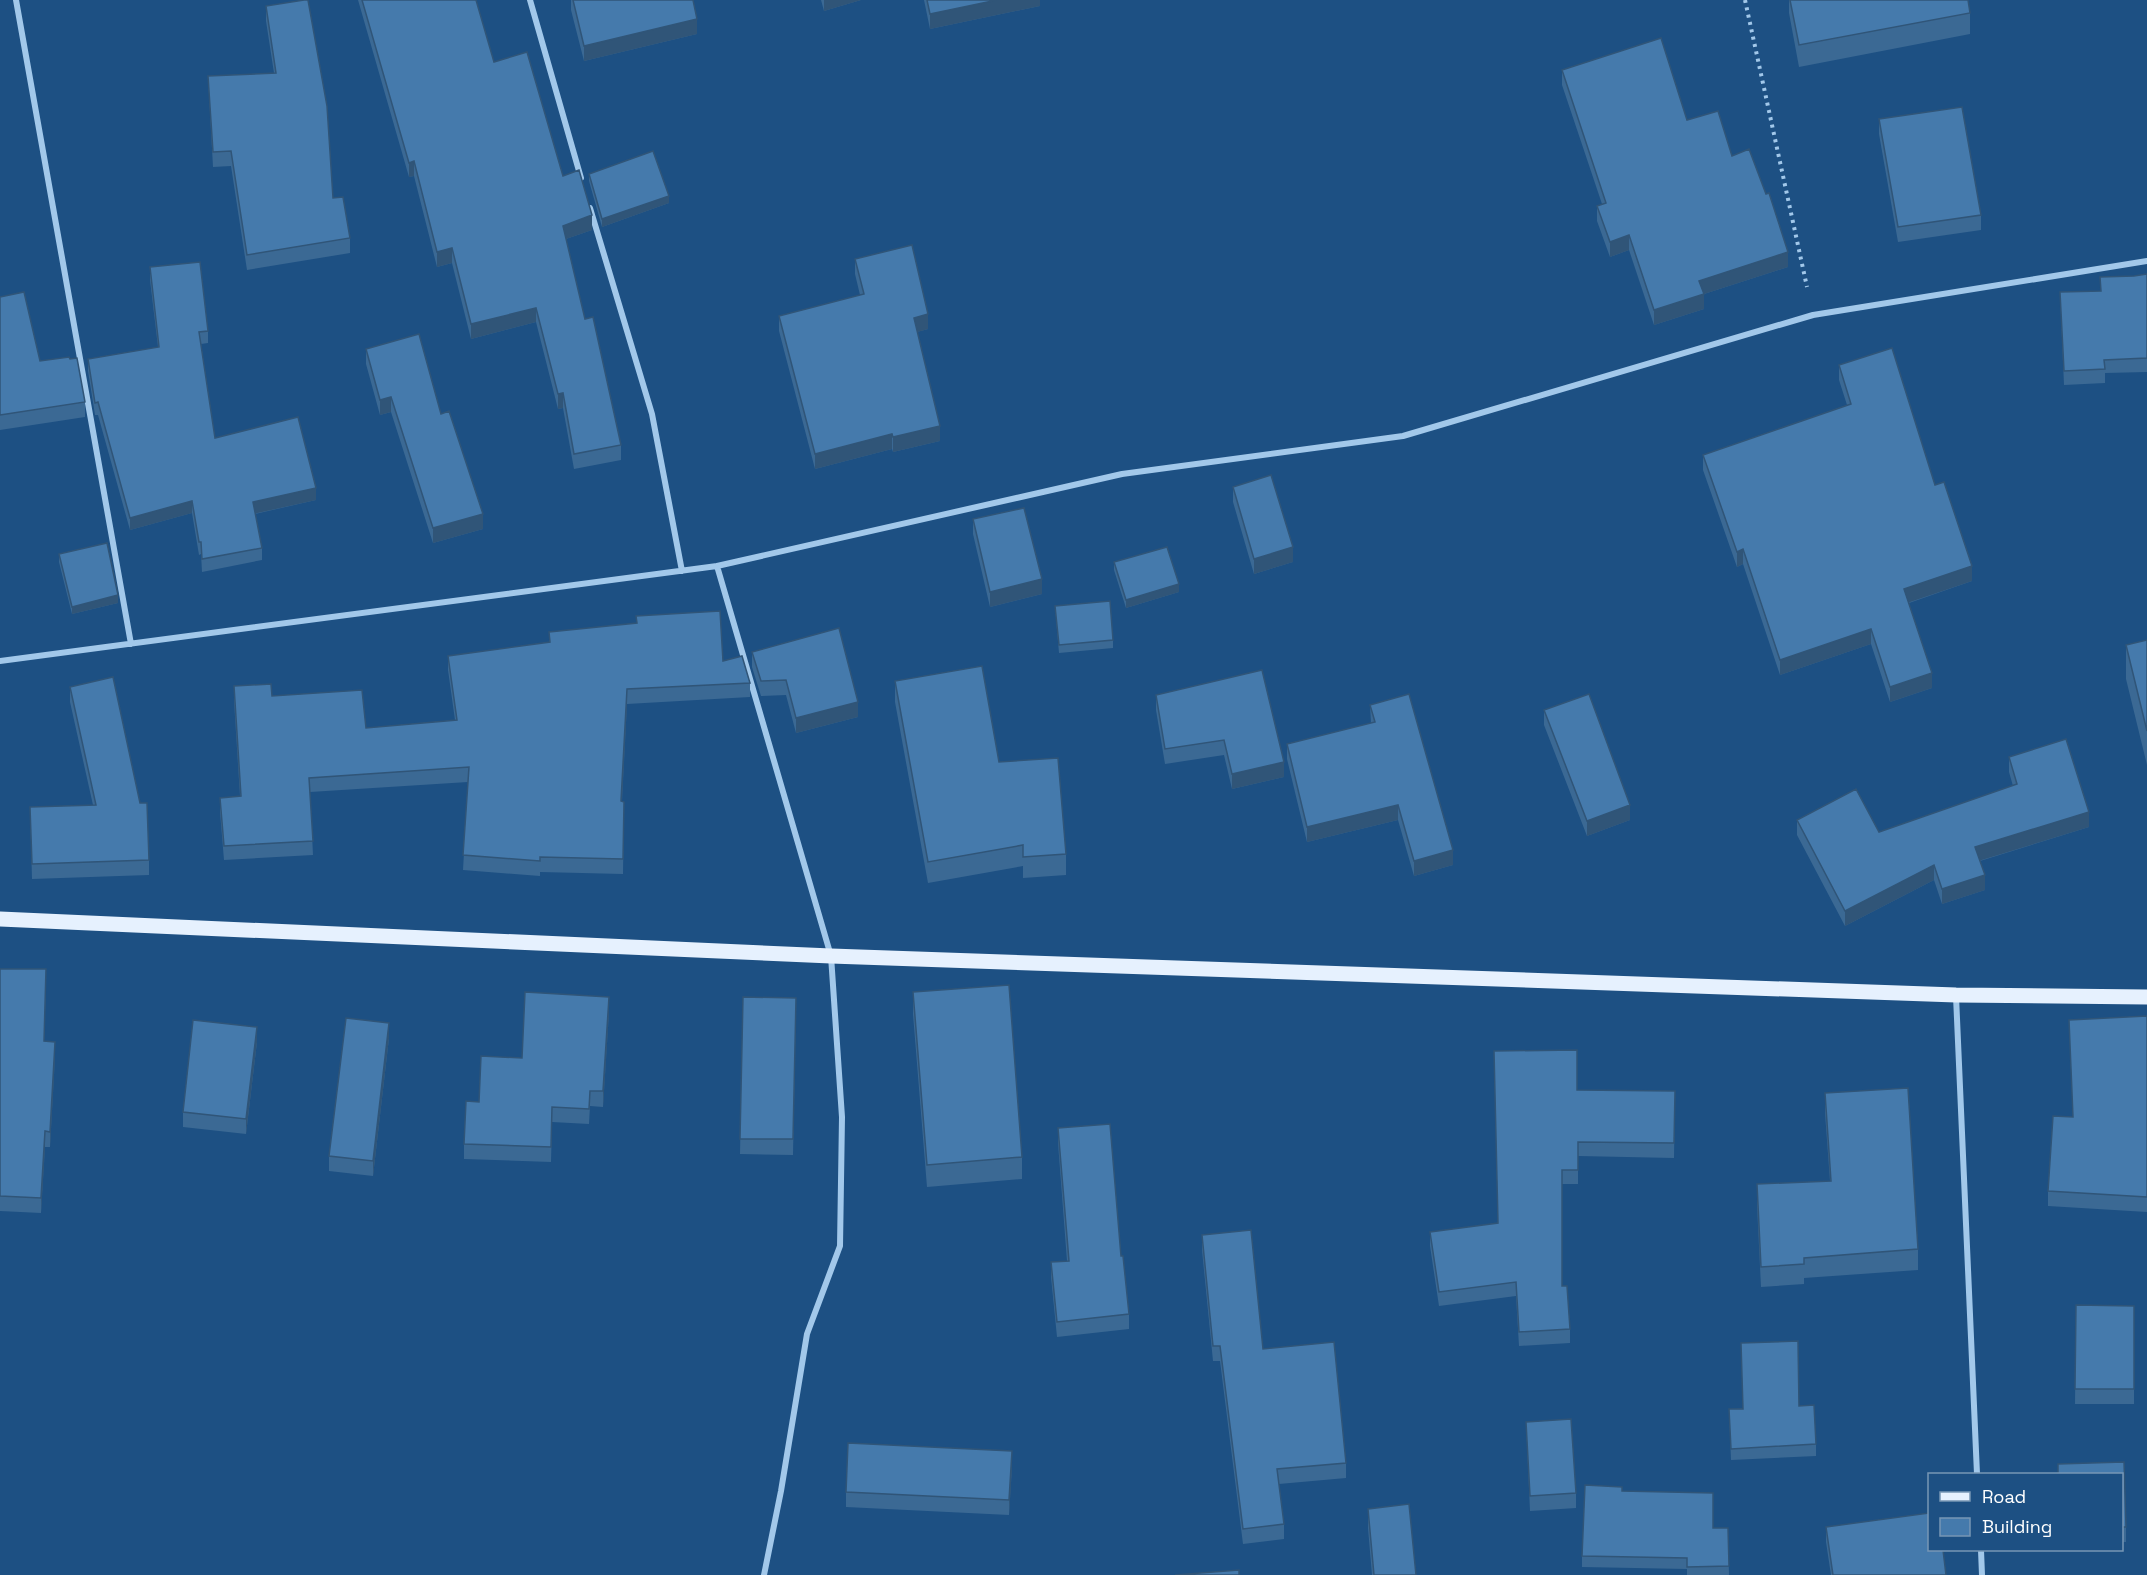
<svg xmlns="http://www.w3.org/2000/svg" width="2147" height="1575" viewBox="0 0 2147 1575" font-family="'Space Grotesk',sans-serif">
  <rect width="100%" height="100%" fill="#1d5083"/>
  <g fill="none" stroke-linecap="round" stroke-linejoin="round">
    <path stroke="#a2c8ea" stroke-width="4" stroke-dasharray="3 4.5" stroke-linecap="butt" d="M 1745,0 L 1807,287"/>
    <path stroke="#a2c8ea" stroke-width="6" d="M 16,0 L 131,644
      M 530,0 L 581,178
      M 590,208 L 652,414 L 682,571
      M 717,566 L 831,956 L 842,1117 L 840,1246 L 807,1334 L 781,1491 L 764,1575
      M 0,661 L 717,566 L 1122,474 L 1403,436 L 1813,315 L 2147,261
      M 1956,996 L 1977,1474
      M 1981,1550 L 1982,1575"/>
    <path stroke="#e6f1fe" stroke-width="15" d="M 0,919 L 831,956 L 1956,995 L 2147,997"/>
  </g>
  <path fill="#3b6994" d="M 358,0 L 476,0 L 494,62 L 563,176 L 592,230 L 566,239 L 585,319 L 621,445 L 621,460 L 574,469 L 563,408 L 558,409 L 536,322 L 471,339 L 452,263 L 437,267 L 414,176 L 409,177 Z
    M 571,0 L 693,0 L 697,34 L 584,61 L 571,10 Z
    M 821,0 L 861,0 L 824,11 Z
    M 924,0 L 1040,0 L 1040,6 L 930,29 Z
    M 1789,0 L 1970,13 L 1970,34 L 1799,67 L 1789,13 Z
    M 266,6 L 333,198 L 350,238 L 350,253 L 247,270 L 231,166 L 213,167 L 208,76 L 274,73 L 266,21 Z
    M 1562,70 L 1687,120 L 1732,156 L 1788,267 L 1704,294 L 1704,309 L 1654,325 L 1629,250 L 1610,257 L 1597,221 L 1597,206 L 1602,204 L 1562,85 Z
    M 1879,119 L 1981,215 L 1981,230 L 1898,242 L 1879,134 Z
    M 589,174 L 669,203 L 602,227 L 589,181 Z
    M 855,259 L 928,329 L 917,332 L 940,441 L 893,452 L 892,449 L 815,469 L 779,331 L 779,316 L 860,295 L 855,274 Z
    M 150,267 L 208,331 L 208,343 L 201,344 L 215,438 L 316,500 L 255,514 L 262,548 L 262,560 L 202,572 L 201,554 L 199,555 L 192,513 L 130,530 L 98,415 L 95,415 L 88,371 L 88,359 L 158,347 L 150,280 Z
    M 2147,274 L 2147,372 L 2105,373 L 2105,383 L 2064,385 L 2060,292 L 2100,291 L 2134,276 Z
    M 0,297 L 40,361 L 70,359 L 85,402 L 85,417 L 0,430 Z
    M 366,349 L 483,529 L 433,543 L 391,412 L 380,415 L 366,364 Z
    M 1839,365 L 1935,485 L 1972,581 L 1909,603 L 1932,688 L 1890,702 L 1871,644 L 1780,675 L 1743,564 L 1737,567 L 1703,470 L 1703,455 L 1847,405 L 1839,380 Z
    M 1233,487 L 1293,562 L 1254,574 L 1233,502 Z
    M 973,519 L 1042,594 L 990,607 L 973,534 Z
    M 59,554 L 118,603 L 72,614 L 59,562 Z
    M 1114,562 L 1179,592 L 1126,608 L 1114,570 Z
    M 1055,606 L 1113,640 L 1113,648 L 1059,653 Z
    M 549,632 L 723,661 L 750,683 L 750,697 L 627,704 L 622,801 L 624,802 L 623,874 L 540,872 L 540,876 L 463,870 L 468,782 L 310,792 L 313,855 L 224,860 L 220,812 L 220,798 L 240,796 L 234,701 L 234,686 L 272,696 L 366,728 L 455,720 L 448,670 L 448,656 L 549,642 Z
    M 2147,640 L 2147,765 L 2126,679 L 2126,645 Z
    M 752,652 L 858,717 L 796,733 L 786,695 L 761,696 L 752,667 Z
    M 895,681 L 999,762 L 1066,854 L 1066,875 L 1023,878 L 1023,866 L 928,883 L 895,702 Z
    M 70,687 L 140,803 L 149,860 L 149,875 L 32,879 L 30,807 L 93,805 L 70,702 Z
    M 1156,695 L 1284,777 L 1232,789 L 1224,755 L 1165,764 L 1156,710 Z
    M 1370,705 L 1453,865 L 1414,876 L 1398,820 L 1307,842 L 1287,759 L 1287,744 L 1371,723 Z
    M 1544,710 L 1630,820 L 1587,836 L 1544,725 Z
    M 2009,757 L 2089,827 L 1980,861 L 1985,890 L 1942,904 L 1934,880 L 1845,926 L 1797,835 L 1797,820 L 1879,832 L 2013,786 L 2009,772 Z
    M 0,969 L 46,984 L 44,1041 L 55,1057 L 50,1147 L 45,1147 L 41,1213 L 0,1211 Z
    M 913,992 L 1022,1157 L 1022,1179 L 927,1187 L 913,1014 Z
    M 743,997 L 796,998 L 793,1155 L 740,1154 Z
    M 609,1012 L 603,1107 L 590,1106 L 589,1124 L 552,1122 L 551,1162 L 464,1159 L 464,1144 L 479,1102 L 522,1058 Z
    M 2147,1016 L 2147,1212 L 2048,1206 L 2048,1191 L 2073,1117 L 2069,1020 Z
    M 389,1038 L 373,1176 L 329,1171 L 329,1156 Z
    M 257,1042 L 246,1134 L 183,1127 L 183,1112 Z
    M 1577,1090 L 1675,1091 L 1674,1158 L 1578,1156 L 1578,1184 L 1562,1184 L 1562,1286 L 1570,1329 L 1570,1343 L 1519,1346 L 1516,1296 L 1439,1306 L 1430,1246 L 1430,1232 L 1497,1223 Z
    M 1825,1093 L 1918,1249 L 1918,1270 L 1804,1278 L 1804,1284 L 1761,1287 L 1757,1205 L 1757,1184 L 1830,1181 L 1825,1113 Z
    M 1058,1128 L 1121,1256 L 1129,1314 L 1129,1329 L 1057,1337 L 1051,1277 L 1051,1262 L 1067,1261 L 1058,1143 Z
    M 1202,1235 L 1263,1349 L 1346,1463 L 1346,1478 L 1279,1484 L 1284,1524 L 1284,1539 L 1243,1544 L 1220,1361 L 1213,1361 L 1202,1250 Z
    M 2076,1305 L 2134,1306 L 2134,1404 L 2075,1404 Z
    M 1799,1406 L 1816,1444 L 1816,1456 L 1731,1460 L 1729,1409 Z
    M 1526,1422 L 1576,1493 L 1576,1508 L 1530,1511 Z
    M 1012,1467 L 1009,1515 L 846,1507 L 846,1492 Z
    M 2121,1474 L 2126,1527 L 2126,1542 L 2121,1542 Z
    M 1622,1491 L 1713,1528 L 1728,1528 L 1729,1575 L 1687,1575 L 1687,1569 L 1582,1567 L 1582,1556 Z
    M 1368,1509 L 1416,1575 L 1372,1575 L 1368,1528 Z
    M 1826,1527 L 1946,1575 L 1831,1575 L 1826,1542 Z"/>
  <path fill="#305578" d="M 824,0 L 861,0 L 824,11 Z
    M 997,0 L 1040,0 L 1040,6 L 930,29 L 930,14 Z
    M 697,19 L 697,34 L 584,61 L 584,46 Z
    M 414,161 L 414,176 L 409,177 L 409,163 Z
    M 669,196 L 669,203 L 602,227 L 602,219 Z
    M 592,215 L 592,230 L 563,240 L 563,226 Z
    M 1629,235 L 1629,250 L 1610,257 L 1610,242 Z
    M 452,248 L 452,263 L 437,267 L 437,252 Z
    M 1788,252 L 1788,267 L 1704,294 L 1704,309 L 1654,325 L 1654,310 L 1699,281 Z
    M 536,308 L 536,322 L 471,339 L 471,324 Z
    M 928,314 L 928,329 L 914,333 L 914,318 Z
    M 563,393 L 563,408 L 558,409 L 558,394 Z
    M 391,397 L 391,412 L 380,415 L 380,400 Z
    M 940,426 L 940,441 L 893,452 L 893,437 Z
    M 892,434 L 892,449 L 815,469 L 815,454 Z
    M 316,488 L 316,500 L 253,514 L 253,502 Z
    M 192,501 L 192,513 L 130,530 L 130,518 Z
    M 483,514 L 483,529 L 433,543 L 433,528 Z
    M 1293,547 L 1293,562 L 1254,574 L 1254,559 Z
    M 1743,549 L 1743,564 L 1737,567 L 1737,552 Z
    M 1972,566 L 1972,581 L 1904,604 L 1904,589 Z
    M 1042,579 L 1042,594 L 990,607 L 990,592 Z
    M 1179,584 L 1179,592 L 1126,608 L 1126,600 Z
    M 118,595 L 118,603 L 72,614 L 72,607 Z
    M 1871,629 L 1871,644 L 1780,675 L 1780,660 Z
    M 1932,673 L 1932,688 L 1890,702 L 1890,687 Z
    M 627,689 L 627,704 L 621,816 L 621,801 Z
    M 858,702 L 858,717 L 796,733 L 796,718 Z
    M 1284,762 L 1284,777 L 1232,789 L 1232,774 Z
    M 1398,805 L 1398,820 L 1307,842 L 1307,827 Z
    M 1630,805 L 1630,820 L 1587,836 L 1587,821 Z
    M 2089,812 L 2089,827 L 1975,862 L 1975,847 Z
    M 1453,850 L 1453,865 L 1414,876 L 1414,861 Z
    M 1934,865 L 1934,880 L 1845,926 L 1845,911 Z
    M 1985,875 L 1985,890 L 1942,904 L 1942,889 Z
    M 609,997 L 609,1012 L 603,1107 L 603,1091 Z
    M 389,1023 L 389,1038 L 373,1176 L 373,1161 Z
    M 257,1027 L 257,1042 L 246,1134 L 246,1119 Z
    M 55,1042 L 55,1057 L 50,1147 L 50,1132 Z
    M 45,1131 L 45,1147 L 41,1213 L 41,1198 Z
    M 1012,1451 L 1012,1467 L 1009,1515 L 1009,1500 Z"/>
  <path fill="#457aac" stroke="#305578" stroke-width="1.5" d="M 304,0 L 308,0 L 327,106 L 333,198 L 343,197 L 350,238 L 247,255 L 231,151 L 213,152 L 208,76 L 276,73 L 266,6 Z
    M 362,0 L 476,0 L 494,62 L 527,52 L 563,176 L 579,170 L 592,215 L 563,226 L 585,319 L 593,317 L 621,445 L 574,454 L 563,393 L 558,394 L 536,308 L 471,324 L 452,248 L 437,252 L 414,161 L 409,163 Z
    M 573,0 L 693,0 L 697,19 L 584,46 Z
    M 927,0 L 997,0 L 930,14 Z
    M 1790,0 L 1968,0 L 1970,13 L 1799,45 Z
    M 1661,38 L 1687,120 L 1718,111 L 1732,156 L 1749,149 L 1766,194 L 1769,193 L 1788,252 L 1699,281 L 1704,294 L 1654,310 L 1629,235 L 1610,242 L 1597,206 L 1606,203 L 1562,70 Z
    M 1962,107 L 1981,215 L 1898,227 L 1879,119 Z
    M 653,151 L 669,196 L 602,219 L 589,174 Z
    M 912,245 L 928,314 L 914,318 L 940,426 L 893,437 L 892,434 L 815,454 L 779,316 L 864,294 L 855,259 Z
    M 200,262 L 208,331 L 199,332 L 215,438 L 298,417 L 316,488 L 253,502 L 262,548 L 202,559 L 201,542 L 199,542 L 192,501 L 130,518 L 98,402 L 95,403 L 88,359 L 159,347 L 150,267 Z
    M 2147,274 L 2147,358 L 2104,360 L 2105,369 L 2064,371 L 2060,292 L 2101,291 L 2100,277 L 2134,276 Z
    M 24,292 L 40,361 L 69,357 L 70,359 L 77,358 L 85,402 L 0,415 L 0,297 Z
    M 419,334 L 441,414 L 449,411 L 483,514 L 433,528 L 391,397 L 380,400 L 366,349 Z
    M 1892,348 L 1935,485 L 1944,482 L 1972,566 L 1904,589 L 1932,673 L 1890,687 L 1871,629 L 1780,660 L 1743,549 L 1737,552 L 1703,455 L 1851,404 L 1839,365 Z
    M 1271,475 L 1293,547 L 1254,559 L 1233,487 Z
    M 1024,508 L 1042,579 L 990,592 L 973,519 Z
    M 107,543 L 118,595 L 72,607 L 59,554 Z
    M 1167,547 L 1179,584 L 1126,600 L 1114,562 Z
    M 1110,601 L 1113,640 L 1059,645 L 1055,606 Z
    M 720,611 L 723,661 L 742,656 L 750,683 L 627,689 L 621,801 L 624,802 L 623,859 L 540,857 L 540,861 L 463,855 L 469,767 L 309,778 L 313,841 L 224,846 L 220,798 L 241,796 L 234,686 L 271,684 L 272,696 L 362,690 L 366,728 L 457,720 L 448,656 L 550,642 L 549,632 L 637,623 L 636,616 Z
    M 839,628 L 858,702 L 796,718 L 786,680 L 761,681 L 752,652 Z
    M 2147,640 L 2147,731 L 2126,645 Z
    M 982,666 L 999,762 L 1058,758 L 1066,854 L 1023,857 L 1023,845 L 928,862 L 895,681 Z
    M 1262,670 L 1284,762 L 1232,774 L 1224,740 L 1165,749 L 1156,695 Z
    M 113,677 L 140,803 L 147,803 L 149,860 L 32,864 L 30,807 L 96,805 L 70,687 Z
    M 1409,694 L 1453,850 L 1414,861 L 1398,805 L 1307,827 L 1287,744 L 1375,722 L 1370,705 Z
    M 1589,694 L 1630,805 L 1587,821 L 1544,710 Z
    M 2066,739 L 2089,812 L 1975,847 L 1985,875 L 1942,889 L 1934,865 L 1845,911 L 1797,820 L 1856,789 L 1879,832 L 2017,784 L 2009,757 Z
    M 0,969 L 46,969 L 44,1041 L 55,1042 L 50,1132 L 45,1131 L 41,1198 L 0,1196 Z
    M 1009,985 L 1022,1157 L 927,1165 L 913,992 Z
    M 525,992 L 609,997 L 603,1091 L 590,1091 L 589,1109 L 552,1107 L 551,1147 L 464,1144 L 466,1101 L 479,1102 L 481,1056 L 522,1058 Z
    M 743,997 L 796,998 L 793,1139 L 740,1139 Z
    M 2147,1016 L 2147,1197 L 2048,1191 L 2053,1116 L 2073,1117 L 2069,1020 Z
    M 346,1018 L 389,1023 L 373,1161 L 329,1156 Z
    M 193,1020 L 257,1027 L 246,1119 L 183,1112 Z
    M 1577,1050 L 1577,1090 L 1675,1091 L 1674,1143 L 1578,1142 L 1578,1170 L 1562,1170 L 1562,1286 L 1567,1286 L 1570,1329 L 1519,1332 L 1516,1282 L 1439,1292 L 1430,1232 L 1498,1223 L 1494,1051 Z
    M 1908,1088 L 1918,1249 L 1804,1258 L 1804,1264 L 1761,1267 L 1757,1184 L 1831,1181 L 1825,1093 Z
    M 1110,1124 L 1121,1256 L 1123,1256 L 1129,1314 L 1057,1322 L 1051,1262 L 1069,1261 L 1058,1128 Z
    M 1251,1230 L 1263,1349 L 1334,1342 L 1346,1463 L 1277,1469 L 1284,1524 L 1243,1529 L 1220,1346 L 1213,1346 L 1202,1235 Z
    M 2076,1305 L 2134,1306 L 2134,1389 L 2075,1389 Z
    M 1798,1341 L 1799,1406 L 1814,1405 L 1816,1444 L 1731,1449 L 1729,1409 L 1743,1409 L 1741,1343 Z
    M 1571,1419 L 1576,1493 L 1530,1496 L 1526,1422 Z
    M 848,1443 L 1012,1451 L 1009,1500 L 846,1492 Z
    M 2124,1462 L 2126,1527 L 2121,1527 L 2121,1474 L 2058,1474 L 2058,1464 Z
    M 1585,1485 L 1622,1487 L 1622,1491 L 1713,1493 L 1713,1528 L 1728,1528 L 1729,1566 L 1687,1567 L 1687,1558 L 1582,1556 Z
    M 1409,1504 L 1416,1575 L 1374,1575 L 1368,1509 Z
    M 1929,1513 L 1929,1550 L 1943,1550 L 1946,1575 L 1833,1575 L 1826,1527 Z
    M 1239,1570 L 1239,1575 L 1175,1575 Z"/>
  <rect x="1928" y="1473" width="195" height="78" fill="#1d5083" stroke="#7796b5" stroke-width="1.5"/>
  <rect x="1940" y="1492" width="30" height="9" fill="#e6f1fe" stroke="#7796b5" stroke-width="1.5"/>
  <text x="1982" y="1503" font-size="18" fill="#ffffff">Road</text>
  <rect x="1940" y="1518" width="30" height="18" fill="#457aac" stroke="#7796b5" stroke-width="1.5"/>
  <text x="1982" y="1533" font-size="18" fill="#ffffff">Building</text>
</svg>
